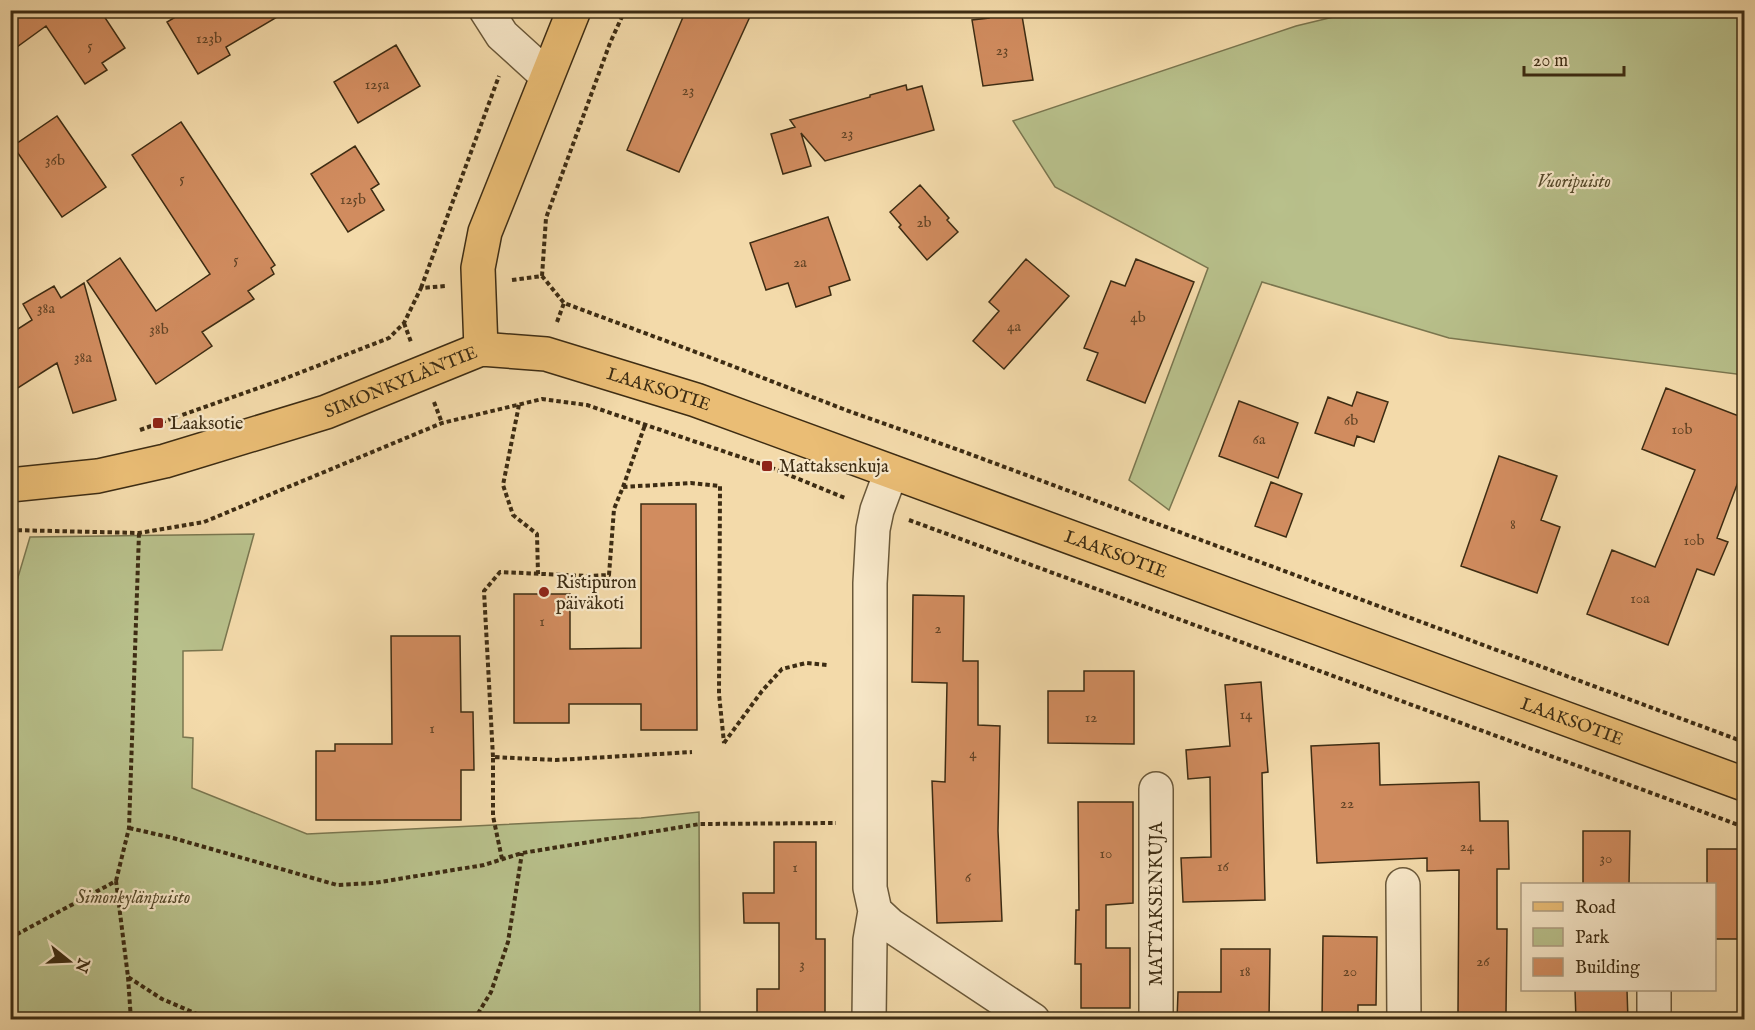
<svg xmlns="http://www.w3.org/2000/svg" width="1755" height="1030" viewBox="0 0 1755 1030" font-family="'IM FELL English',serif">
  <rect width="100%" height="100%" fill="#f3daaa"/>
  <filter id="stains"><feTurbulence type="fractalNoise" baseFrequency=".00333" numOctaves="4"/><feColorMatrix values="0 0 0 0 .2 0 0 0 0 .09 0 0 0 0 .02 0 0 0 .5 -.17"/></filter>
  <radialGradient id="worn" r=".72"><stop offset=".6" stop-color="#630" stop-opacity="0"/><stop offset="1" stop-color="#630" stop-opacity=".3"/></radialGradient>
  <path fill="#b8c08b" stroke="#7a764f" stroke-width="1.5" d="M 1358,11 L 1744,11 L 1744,375 L 1449,338 L 1262,282 L 1169,510 L 1129,480 L 1208,268 L 1055,187 L 1013,121 L 1296,26 Z
    M 254,534 L 222,650 L 183,651 L 183,737 L 193,738 L 192,788 L 307,834 L 641,818 L 699,812 L 700,1019 L 11,1019 L 10,604 L 30,537 Z"/>
  <path fill="#d18c5f" stroke="#3d2c13" stroke-width="1.5" d="M 10,10 L 100,10 L 125,48 L 102,63 L 107,70 L 85,84 L 46,26 L 10,52 Z
    M 187,10 L 289,10 L 226,47 L 230,55 L 198,74 L 167,22 Z
    M 686,10 L 753,10 L 679,172 L 627,150 Z
    M 987,10 L 1021,10 L 1033,80 L 983,86 L 972,20 L 989,18 Z
    M 396,45 L 420,86 L 358,123 L 334,82 Z
    M 906,85 L 907,90 L 922,86 L 934,130 L 825,161 L 801,133 L 811,166 L 783,174 L 771,134 L 795,127 L 790,120 L 870,97 L 870,95 Z
    M 57,116 L 106,187 L 62,217 L 13,146 Z
    M 181,122 L 275,265 L 271,268 L 274,274 L 248,291 L 254,299 L 202,332 L 212,346 L 156,384 L 87,281 L 120,258 L 156,311 L 210,274 L 132,155 Z
    M 355,146 L 379,184 L 371,189 L 384,210 L 348,232 L 311,174 Z
    M 920,185 L 949,218 L 947,220 L 958,232 L 927,260 L 899,227 L 901,225 L 890,212 Z
    M 828,217 L 850,280 L 829,287 L 831,295 L 796,307 L 788,283 L 766,290 L 750,243 Z
    M 1026,259 L 1069,296 L 1004,369 L 973,341 L 999,311 L 989,302 Z
    M 1136,259 L 1194,282 L 1145,403 L 1087,380 L 1098,353 L 1084,348 L 1111,281 L 1125,286 Z
    M 84,283 L 116,400 L 73,413 L 57,363 L 10,393 L 10,334 L 32,320 L 23,304 L 54,286 L 61,298 Z
    M 1666,388 L 1744,418 L 1744,466 L 1717,538 L 1728,542 L 1714,575 L 1697,569 L 1668,645 L 1587,614 L 1612,550 L 1655,567 L 1695,470 L 1642,449 Z
    M 1357,392 L 1388,402 L 1374,442 L 1357,436 L 1354,446 L 1315,433 L 1328,397 L 1352,406 Z
    M 1239,401 L 1298,423 L 1278,478 L 1219,456 Z
    M 1499,456 L 1557,476 L 1541,520 L 1560,527 L 1537,593 L 1461,566 Z
    M 1271,482 L 1302,494 L 1286,537 L 1255,526 Z
    M 641,504 L 696,504 L 697,730 L 641,730 L 641,704 L 569,704 L 569,723 L 514,723 L 514,594 L 570,594 L 570,649 L 641,648 Z
    M 913,595 L 964,596 L 963,661 L 978,661 L 978,725 L 1000,726 L 998,831 L 1002,921 L 937,923 L 932,781 L 945,782 L 947,683 L 912,682 Z
    M 391,636 L 460,636 L 461,712 L 473,712 L 474,770 L 461,770 L 461,820 L 316,820 L 316,751 L 335,751 L 335,744 L 392,744 Z
    M 1084,671 L 1134,671 L 1134,744 L 1048,743 L 1048,691 L 1084,691 Z
    M 1261,682 L 1268,772 L 1262,773 L 1265,900 L 1183,902 L 1181,858 L 1211,857 L 1210,777 L 1188,779 L 1186,750 L 1230,746 L 1225,685 Z
    M 1379,743 L 1380,785 L 1479,782 L 1480,821 L 1508,821 L 1509,869 L 1497,869 L 1497,929 L 1507,929 L 1506,1013 L 1458,1013 L 1459,870 L 1427,871 L 1427,858 L 1317,863 L 1311,746 Z
    M 1078,802 L 1133,802 L 1133,903 L 1106,905 L 1106,948 L 1130,948 L 1130,1008 L 1081,1008 L 1081,964 L 1075,964 L 1076,910 L 1079,910 Z
    M 1583,831 L 1630,831 L 1629,885 L 1583,885 Z
    M 774,842 L 816,842 L 816,939 L 825,939 L 825,1020 L 757,1020 L 757,989 L 779,989 L 779,923 L 744,923 L 743,893 L 774,893 Z
    M 1707,849 L 1744,849 L 1744,939 L 1714,939 L 1714,885 L 1707,885 Z
    M 1323,936 L 1377,937 L 1376,1005 L 1358,1005 L 1358,1020 L 1322,1020 Z
    M 1221,949 L 1270,949 L 1269,1020 L 1177,1020 L 1178,992 L 1221,992 Z
    M 1575,990 L 1627,990 L 1628,1020 L 1576,1020 Z"/>
  <g fill="none" stroke-linecap="round" stroke-linejoin="round">
    <defs>
      <path id="minor" d="M 486,10 L 502,35 L 546,75
        M 891,472 L 877,510 L 873,529 L 870,583 L 870,888 L 875,911 L 890,925 L 1033,1020
        M 1403,885 L 1404,1020
        M 869,1020 L 870,940 L 875,911
        M 1156,1020 L 1156,789
        M 1654,1020 L 1654,990"/>
      <g id="major">
        <path d="M 481,349 L 478,268 L 485,232 L 574,10"/>
        <path id="s1" d="M 10,485 L 98,476 L 165,461 L 326,412 L 481,349 L 546,354 L 696,400 L 1744,784"/>
      </g>
    </defs>
    <use href="#minor" stroke="#6a5839" stroke-width="36"/>
    <use href="#major" stroke="#3d2c13" stroke-width="36"/>
    <path stroke="#3d2c13" stroke-width="4" stroke-dasharray="4.5 3" stroke-linecap="butt" d="M 542,276 L 546,218 L 610,43 L 625,10
      M 512,280 L 542,276 L 564,303 L 709,357 L 851,412 L 967,453 L 1744,742
      M 421,288 L 499,76
      M 557,322 L 564,303
      M 404,323 L 411,342
      M 434,402 L 442,423
      M 519,405 L 503,485 L 513,515 L 537,534 L 538,574
      M 140,430 L 281,380 L 389,338 L 404,323 L 421,288 L 445,286
      M 623,487 L 691,483 L 720,486 L 719,694 L 724,743
      M 909,520 L 1744,827
      M 10,530 L 139,533 L 204,522 L 442,423 L 542,399 L 587,405 L 767,466 L 845,498
      M 724,743 L 762,691 L 782,669 L 806,663 L 827,665
      M 493,757 L 484,591 L 500,572 L 588,576 L 609,575 L 614,509 L 623,487 L 645,425
      M 129,828 L 173,838 L 337,885 L 374,883 L 484,865 L 522,853 L 700,824 L 836,823
      M 502,859 L 493,816 L 493,757 L 556,760 L 692,752
      M 116,881 L 129,828 L 139,533
      M 10,938 L 116,881 L 128,977 L 162,999 L 211,1020
      M 128,977 L 131,1020
      M 474,1020 L 491,992 L 508,942 L 522,853"/>
    <use href="#minor" stroke="#f7e7c8" stroke-width="33"/>
    <use href="#major" stroke="#eabd75" stroke-width="33"/>
  </g>
  <g fill="#8f2418" stroke="#f7e7c8" stroke-width="2">
    <rect x="152" y="417" width="12" height="12" rx="3"/>
    <rect x="761" y="460" width="12" height="12" rx="3"/>
    <circle cx="544" cy="592" r="6"/>
  </g>
  <g text-anchor="middle" stroke-width="4.5" stroke-linejoin="round" paint-order="stroke">
    <g font-size="15" fill="#624426">
      <text x="209" y="43">123b</text>
      <text x="90" y="50">5</text>
      <text x="1002" y="55">23</text>
      <text x="377" y="89">125a</text>
      <text x="688" y="95">23</text>
      <text x="847" y="138">23</text>
      <text x="55" y="165">36b</text>
      <text x="182" y="183">5</text>
      <text x="353" y="204">125b</text>
      <text x="924" y="227">2b</text>
      <text x="236" y="264">5</text>
      <text x="800" y="267">2a</text>
      <text x="46" y="313">38a</text>
      <text x="1138" y="322">4b</text>
      <text x="1014" y="331">4a</text>
      <text x="159" y="334">38b</text>
      <text x="83" y="362">38a</text>
      <text x="1351" y="425">6b</text>
      <text x="1682" y="434">10b</text>
      <text x="1259" y="444">6a</text>
      <text x="1513" y="529">8</text>
      <text x="1694" y="545">10b</text>
      <text x="1640" y="603">10a</text>
      <text x="542" y="626">1</text>
      <text x="938" y="633">2</text>
      <text x="1246" y="719">14</text>
      <text x="1091" y="722">12</text>
      <text x="432" y="733">1</text>
      <text x="973" y="758">4</text>
      <text x="1347" y="808">22</text>
      <text x="1467" y="851">24</text>
      <text x="1106" y="858">10</text>
      <text x="1606" y="863">30</text>
      <text x="1223" y="871">16</text>
      <text x="795" y="872">1</text>
      <text x="968" y="882">6</text>
      <text x="1483" y="966">26</text>
      <text x="802" y="969">3</text>
      <text x="1245" y="976">18</text>
      <text x="1350" y="976">20</text>
    </g>
    <g font-size="18" font-style="italic" fill="#564a2b" stroke="#f7e7c8">
      <text x="1574" y="187">Vuoripuisto</text>
      <text x="133" y="903">Simonkylänpuisto</text>
    </g>
    <g font-size="18" fill="#3d2c13" stroke="#f7e7c8">
      <text dy="6" stroke="none"><textPath href="#s1" startOffset="406">SIMONKYLÄNTIE</textPath></text>
      <text dy="6" stroke="none"><textPath href="#s1" startOffset="676">LAAKSOTIE</textPath></text>
      <text dy="6" stroke="none"><textPath href="#s1" startOffset="1162">LAAKSOTIE</textPath></text>
      <text dy="6" stroke="none"><textPath href="#s1" startOffset="1648">LAAKSOTIE</textPath></text>
      <text transform="translate(1156 904) rotate(-90)" y="6">MATTAKSENKUJA</text>
    </g>
    <g font-size="18" fill="#3d2c13" stroke="#f7e7c8" text-anchor="start">
      <text x="170" y="429">Laaksotie</text>
      <text x="779" y="472">Mattaksenkuja</text>
      <text x="556" y="588">Ristipuron<tspan x="556" dy="21">päiväkoti</tspan></text>
    </g>
  </g>
  <rect width="1755" height="1030" fill="none" stroke="#f3daaa" stroke-width="36"/>
  <rect x="12" y="12" width="1731" height="1006" fill="none" stroke="#3d2c13" stroke-width="3"/>
  <rect x="18" y="18" width="1719" height="994" fill="none" stroke="#3d2c13" stroke-width="1.5"/>
  <rect x="1521" y="883" width="195" height="108" fill="#f7e7c8" stroke="#ad9c80" stroke-width="1.5"/>
  <rect x="1533" y="902" width="30" height="9" fill="#eabd75" stroke="#ad9c80" stroke-width="1.5"/>
  <text x="1575" y="913" font-size="18" fill="#3d2c13">Road</text>
  <rect x="1533" y="928" width="30" height="18" fill="#b8c08b" stroke="#ad9c80" stroke-width="1.5"/>
  <text x="1575" y="943" font-size="18" fill="#3d2c13">Park</text>
  <rect x="1533" y="958" width="30" height="18" fill="#d18c5f" stroke="#ad9c80" stroke-width="1.5"/>
  <text x="1575" y="973" font-size="18" fill="#3d2c13">Building</text>
  <g transform="translate(69 961) rotate(108)" stroke="#f7e7c8" stroke-width="4.5" paint-order="stroke">
  <path d="M0-4.5L10 22L0 15L-10 22Z" fill="#3d2c13"/>
  <text y="-9" font-size="16" font-weight="bold" text-anchor="middle" fill="#3d2c13">N</text>
  </g>
  <path d="M1524 66v9h100v-9" fill="none" stroke="#3d2c13" stroke-width="3"/>
  <text x="1533" y="66" font-size="18" fill="#3d2c13" stroke="#f7e7c8" stroke-width="4.5" paint-order="stroke">20 m</text>
  <rect width="100%" height="100%" filter="url(#stains)"/>
  <rect width="100%" height="100%" fill="url(#worn)"/>
</svg>
